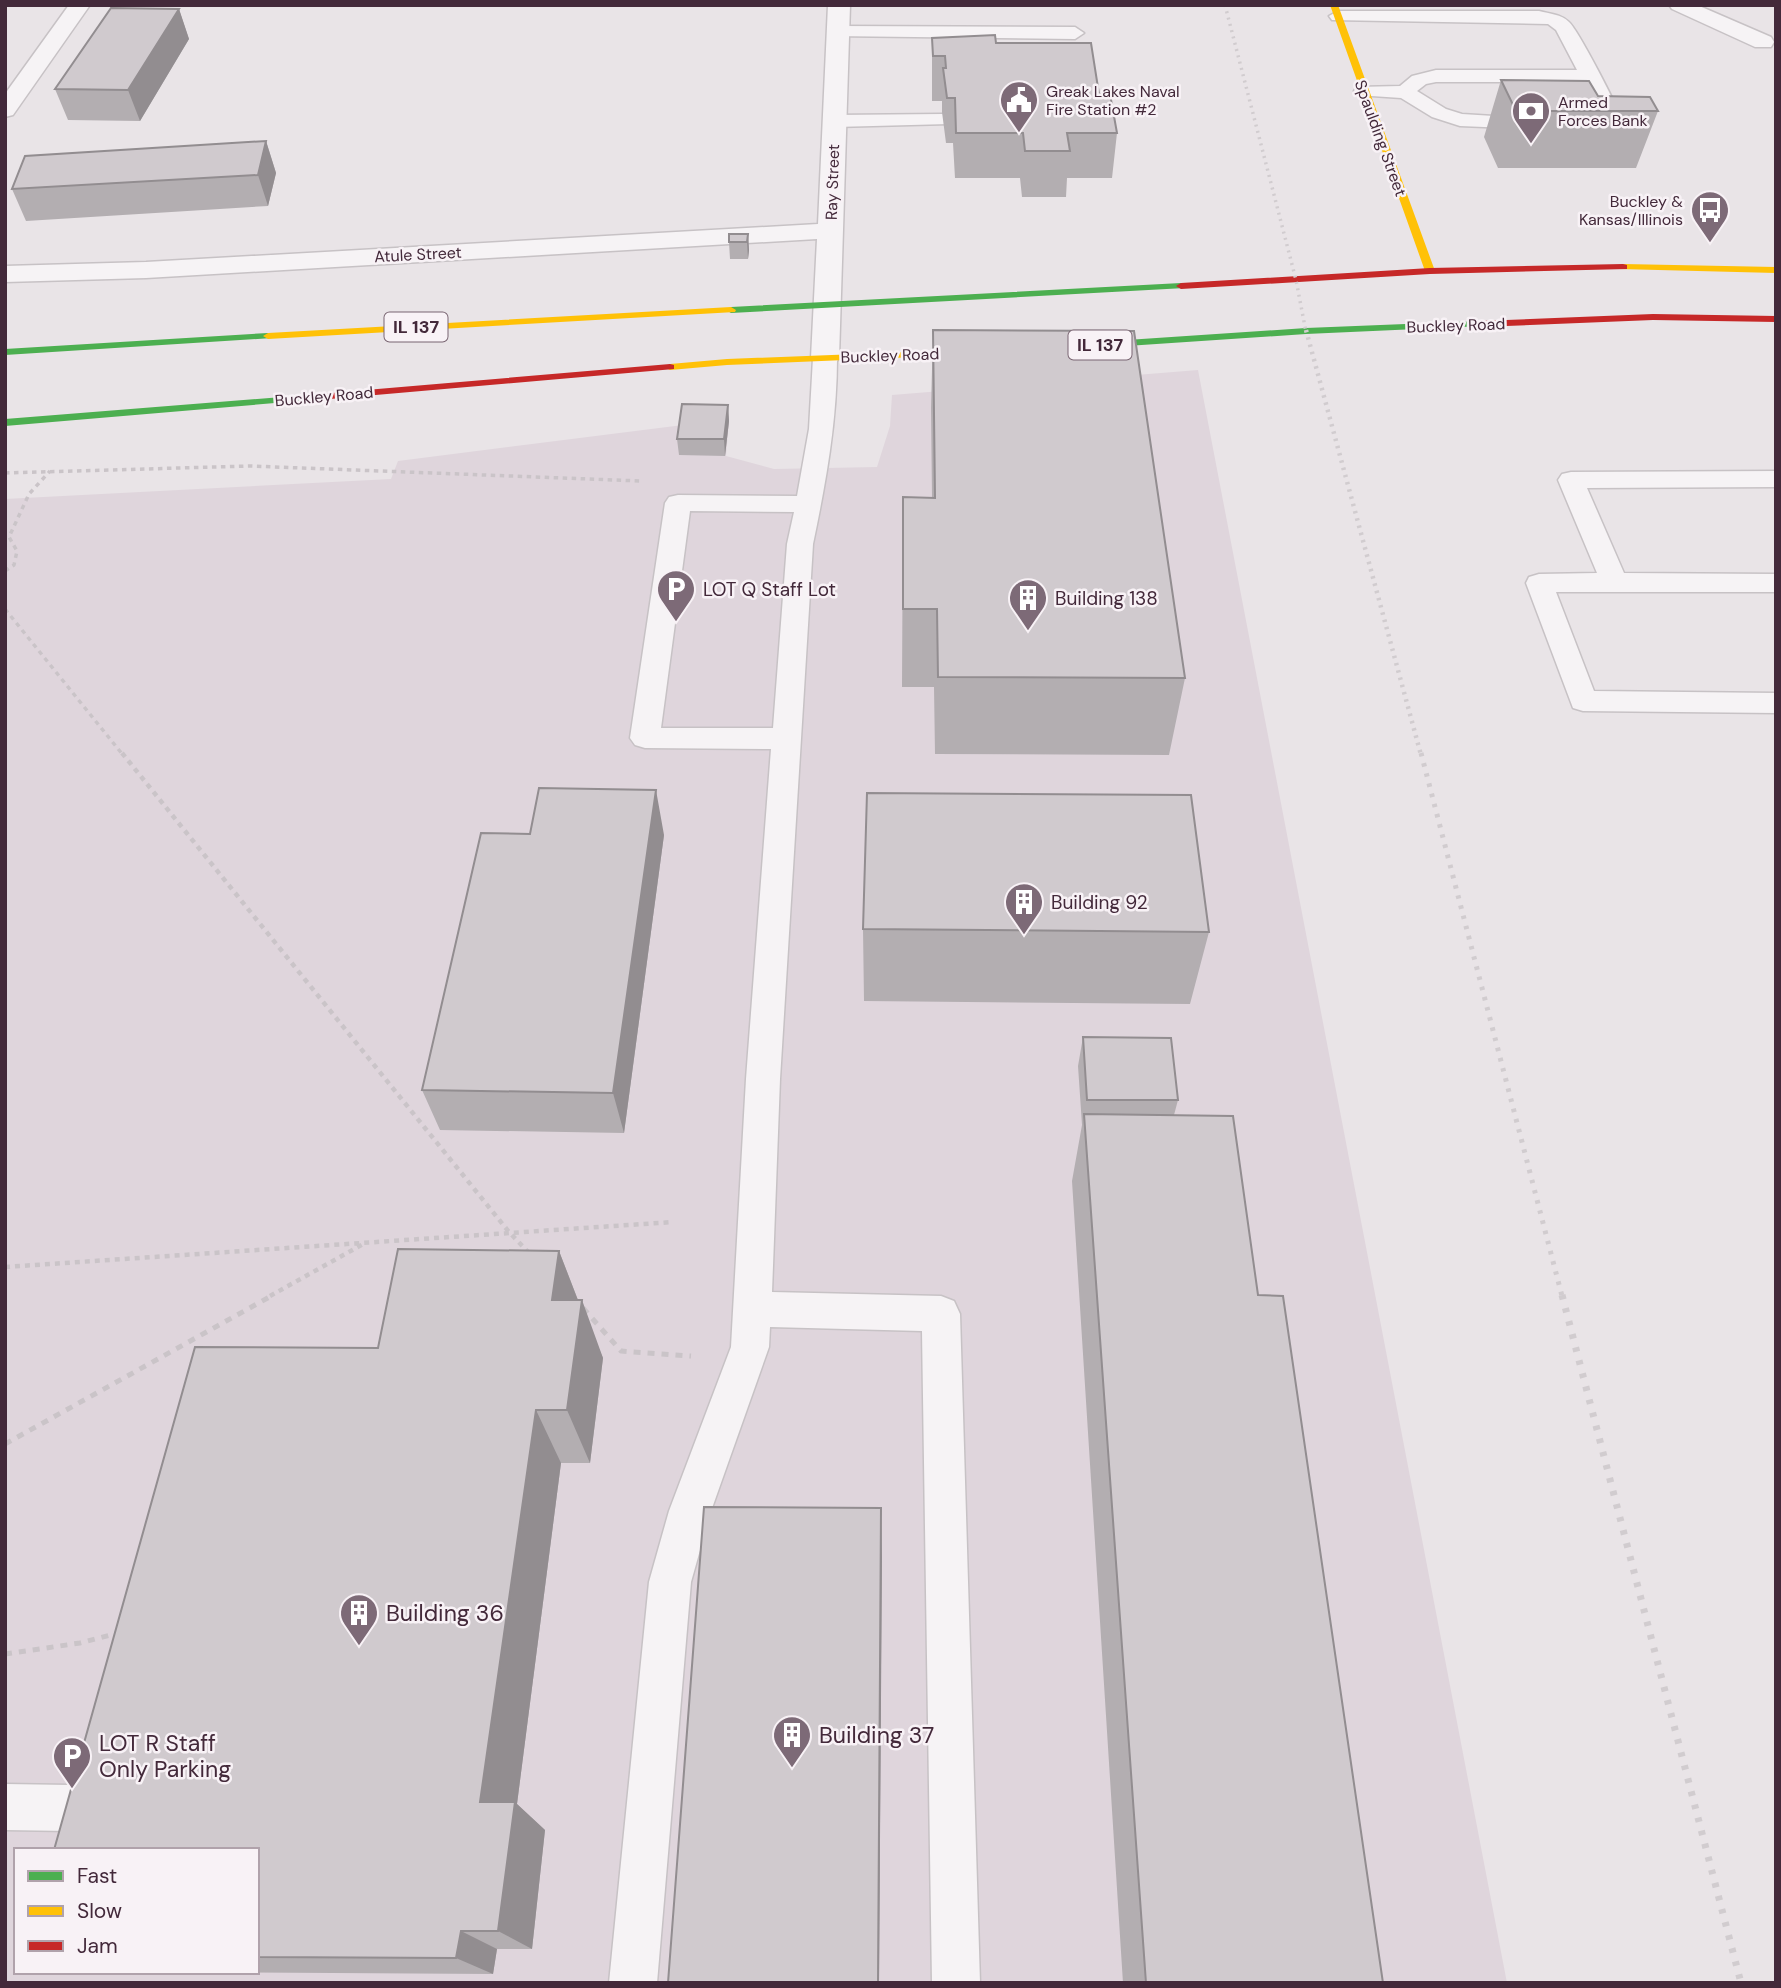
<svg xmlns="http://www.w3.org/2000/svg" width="1781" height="1988" viewBox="0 0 1781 1988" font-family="'DM Sans',sans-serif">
  <rect width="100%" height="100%" fill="#e9e4e7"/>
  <path fill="#dfd5dc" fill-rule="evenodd" d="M 1198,370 L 1507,1983 L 5,1983 L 5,499 L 391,479 L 398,461 L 683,425 L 684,421 L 729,421 L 726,456 L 774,469 L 877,467 L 890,426 L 892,395 ZM 16,1850 L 257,1850 L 257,1972 L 16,1972 Z"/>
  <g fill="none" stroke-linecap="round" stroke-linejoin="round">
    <defs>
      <path id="lane" d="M 1338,11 L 1539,11 C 1550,14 1561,14 1569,22 C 1578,30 1621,112 1622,122 L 1619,126 C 1609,129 1600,132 1590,129 L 1587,125 L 1590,121 L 1602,117 L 1584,82 L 1436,82 L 1426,84 L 1417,91 L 1446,109 L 1462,114 L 1540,119 L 1543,123 L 1540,127 L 1533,129 L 1460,126 L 1432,117 L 1401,98 L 1357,95 L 1354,91 L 1357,87 L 1400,86 L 1412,76 L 1436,70 L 1577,70 L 1556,30 L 1548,24 L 1332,20 L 1329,16 Z
        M 838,26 L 1075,27 L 1084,33 L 1075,39 L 831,36 L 829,32 Z
        M 942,114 L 949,116 L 952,120 L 949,124 L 835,127 L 828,125 L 825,121 L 828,117 L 835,115 Z
        M 825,351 L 833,353 L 837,358 C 837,421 826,482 813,544 L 780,1079 L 772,1292 L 941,1296 L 954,1301 L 960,1314 L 980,1983 L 932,1983 L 922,1331 L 770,1327 L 769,1347 L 711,1511 L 691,1582 L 657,1983 L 609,1983 L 649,1582 L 669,1511 L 731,1347 L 746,1079 L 771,749 L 645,748 L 635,745 L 630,738 L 665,503 L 669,497 L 678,495 L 797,496 L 809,429 L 813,358 L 817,353 ZM 690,511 L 794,512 L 787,544 L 773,728 L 661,728 Z
        M 1776,471 L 1776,487 L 1587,488 L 1624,573 L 1776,574 L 1776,592 L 1556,592 L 1594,691 L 1776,693 L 1776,713 L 1583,711 L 1573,708 L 1526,583 L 1529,577 L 1539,574 L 1597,573 L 1558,480 L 1562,474 L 1571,472 Z
        M 5,1784 L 70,1785 L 86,1792 L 93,1808 L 86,1824 L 70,1831 L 5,1830 Z"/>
      <path id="street" d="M 69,5 L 90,5 L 13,115 L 5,117 L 5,94 Z
        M 828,5 L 850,5 L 839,358 L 835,364 L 825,366 L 815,364 L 811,358 L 817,239 L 146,278 L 5,282 L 5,266 L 146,262 L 818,224 Z
        M 1669,5 L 1697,5 L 1771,37 L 1774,42 L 1771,47 L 1755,47 L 1672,9 Z"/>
    </defs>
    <use href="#lane" stroke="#c7c2c5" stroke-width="3"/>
    <use href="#street" stroke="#c7c2c5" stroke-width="3"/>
    <path stroke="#cac4c8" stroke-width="3.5" stroke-dasharray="4.5 4.5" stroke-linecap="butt" d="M 5,473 L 250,466 L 641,481
      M 5,571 L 14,565 L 17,551 L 9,537 L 29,494 L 50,471
      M 5,609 L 123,755"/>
    <path stroke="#cac4c8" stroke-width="4.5" stroke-dasharray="5 5" stroke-linecap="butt" d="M 122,753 L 509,1232 L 530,1254
      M 5,1267 L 673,1222
      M 270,1296 L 365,1243"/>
    <path stroke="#cac4c8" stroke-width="5" stroke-dasharray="7 7" stroke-linecap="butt" d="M 583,1308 L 621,1351 L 691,1356
      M 5,1444 L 273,1295
      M 5,1654 L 80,1643 L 118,1633"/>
    <use href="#lane" fill="#f6f3f5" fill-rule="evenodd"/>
    <use href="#street" fill="#f6f3f5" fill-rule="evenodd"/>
    <path fill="#4caf50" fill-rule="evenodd" d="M 1181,283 L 1185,284 L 1185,288 L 731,313 L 726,310 L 731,307 Z
      M 1480,321 L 1484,322 L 1484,326 L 1306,334 L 1082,349 L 1076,346 L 1082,343 L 1306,328 Z
      M 268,333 L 273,336 L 272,338 L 5,355 L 5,349 Z
      M 307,395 L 311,396 L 311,400 L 5,426 L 5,419 Z"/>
    <path fill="#ffc107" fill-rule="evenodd" d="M 1330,5 L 1338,5 L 1435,271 L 1434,273 L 1425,271 Z
      M 1623,264 L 1776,267 L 1776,273 L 1619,269 L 1619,265 Z
      M 731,307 L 736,310 L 735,312 L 268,339 L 263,336 L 268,333 Z
      M 984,349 L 988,350 L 988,354 L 727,365 L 670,370 L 664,367 L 670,364 L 727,359 Z"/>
    <path fill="#c62828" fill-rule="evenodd" d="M 1623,264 L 1627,265 L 1627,269 L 1430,274 L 1181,289 L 1176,286 L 1181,283 L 1430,268 Z
      M 1653,314 L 1776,316 L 1776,322 L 1653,320 L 1480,327 L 1475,324 L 1480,321 Z
      M 670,364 L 674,365 L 674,369 L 307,401 L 301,398 L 307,395 Z"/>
    <path stroke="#d1cccf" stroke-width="3.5" stroke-dasharray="2 4.5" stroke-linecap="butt" d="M 1225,5 L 1296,280 L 1306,332"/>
    <path stroke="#d1cccf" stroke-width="4.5" stroke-dasharray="2.5 5" stroke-linecap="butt" d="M 1306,330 L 1421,755"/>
    <path stroke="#d1cccf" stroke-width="5" stroke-dasharray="3.5 7" stroke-linecap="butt" d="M 1421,753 L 1562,1296"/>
    <path stroke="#d1cccf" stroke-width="7" stroke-dasharray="4.5 9" stroke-linecap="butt" d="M 1562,1295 L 1741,1983"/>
  </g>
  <path fill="#b3aeb1" d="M 179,9 L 189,39 L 140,121 L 68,120 L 55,89 Z
    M 932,38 L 996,43 L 1099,94 L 1117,133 L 1112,178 L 1067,178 L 1066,197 L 1022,197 L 1020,178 L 955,178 L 953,143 L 946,143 L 942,112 L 942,101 L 932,101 Z
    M 1501,80 L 1598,96 L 1658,111 L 1636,168 L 1498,168 L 1484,137 Z
    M 266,141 L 276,173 L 268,206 L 26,221 L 12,189 Z
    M 748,234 L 749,250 L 748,259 L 730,259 L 729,242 Z
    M 933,330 L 1185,678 L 1169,755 L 935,754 L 934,687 L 902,687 L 903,497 L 932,498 L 931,408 Z
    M 728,405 L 729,421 L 725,456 L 679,455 L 677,439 Z
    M 664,835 L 624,1133 L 440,1130 L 422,1090 Z
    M 863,929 L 1209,932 L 1190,1004 L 864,1001 Z
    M 1083,1037 L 1178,1100 L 1174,1115 L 1258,1295 L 1383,1983 L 1123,1983 L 1072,1181 L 1082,1125 L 1078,1066 Z
    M 559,1251 L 578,1300 L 603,1358 L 590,1463 L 561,1463 L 517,1804 L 545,1830 L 532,1949 L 497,1949 L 493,1974 L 188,1972 L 257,1972 L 257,1850 L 378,1348 Z"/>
  <path fill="#928d90" d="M 179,9 L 189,39 L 140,121 L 128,90 Z
    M 266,141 L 276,173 L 268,206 L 258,175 Z
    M 748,234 L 749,250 L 748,259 L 747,242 Z
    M 728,405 L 729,421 L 725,456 L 724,439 Z
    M 656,790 L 664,835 L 624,1133 L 613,1093 Z
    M 559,1251 L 581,1308 L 582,1300 L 603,1358 L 590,1463 L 567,1410 L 552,1300 Z
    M 536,1410 L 561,1463 L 517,1804 L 545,1830 L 532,1949 L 498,1931 L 480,1802 Z
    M 881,1508 L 882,1556 L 879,1983 L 878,1983 Z
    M 461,1931 L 497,1949 L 493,1974 L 456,1958 Z"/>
  <path fill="#d0cace" stroke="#928d90" stroke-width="2" d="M 111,8 L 179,9 L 128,90 L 55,89 Z
    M 995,35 L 996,43 L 1091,43 L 1099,94 L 1110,94 L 1117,133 L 1067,133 L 1070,151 L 1025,151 L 1023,133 L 956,133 L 955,98 L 947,98 L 943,68 L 946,68 L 945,56 L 933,56 L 932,38 Z
    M 1501,80 L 1589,81 L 1598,96 L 1650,97 L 1658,111 L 1516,111 Z
    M 266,141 L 258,175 L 12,189 L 25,156 Z
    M 729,234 L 748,234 L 747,242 L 729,242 Z
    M 933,330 L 1134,331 L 1185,678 L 938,677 L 937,609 L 903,609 L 903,497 L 935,498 Z
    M 682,404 L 728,405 L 724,439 L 677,439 Z
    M 539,788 L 656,790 L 613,1093 L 422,1090 L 481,833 L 530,834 Z
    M 867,793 L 1191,795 L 1209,932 L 863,929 Z
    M 1083,1037 L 1171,1038 L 1178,1100 L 1087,1100 Z
    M 1084,1114 L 1233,1116 L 1258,1295 L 1283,1296 L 1383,1983 L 1146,1983 Z
    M 398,1249 L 559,1251 L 552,1300 L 582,1300 L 567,1410 L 536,1410 L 480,1802 L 515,1802 L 498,1931 L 461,1931 L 456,1958 L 257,1957 L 257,1850 L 54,1850 L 195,1347 L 378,1348 Z
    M 704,1507 L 881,1508 L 878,1983 L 668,1983 Z"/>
  <defs>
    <symbol id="civic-pin" viewBox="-11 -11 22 30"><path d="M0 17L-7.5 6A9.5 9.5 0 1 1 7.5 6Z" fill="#7d6a77" stroke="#f8f2f6"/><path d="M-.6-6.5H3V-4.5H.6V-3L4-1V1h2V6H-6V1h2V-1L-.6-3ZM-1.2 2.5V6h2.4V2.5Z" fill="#fff"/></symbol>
    <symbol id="bank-pin" viewBox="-11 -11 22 30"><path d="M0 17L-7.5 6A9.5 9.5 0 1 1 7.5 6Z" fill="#7d6a77" stroke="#f8f2f6"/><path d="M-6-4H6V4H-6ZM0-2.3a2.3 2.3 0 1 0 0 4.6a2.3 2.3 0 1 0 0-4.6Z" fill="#fff"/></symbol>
    <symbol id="bus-pin" viewBox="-11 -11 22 30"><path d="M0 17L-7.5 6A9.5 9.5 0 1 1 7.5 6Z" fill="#7d6a77" stroke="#f8f2f6"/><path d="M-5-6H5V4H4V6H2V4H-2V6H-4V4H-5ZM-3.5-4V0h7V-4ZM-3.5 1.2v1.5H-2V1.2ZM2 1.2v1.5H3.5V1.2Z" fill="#fff"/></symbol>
    <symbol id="parking-pin" viewBox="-11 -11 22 30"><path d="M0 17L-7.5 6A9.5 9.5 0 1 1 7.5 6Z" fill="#7d6a77" stroke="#f8f2f6"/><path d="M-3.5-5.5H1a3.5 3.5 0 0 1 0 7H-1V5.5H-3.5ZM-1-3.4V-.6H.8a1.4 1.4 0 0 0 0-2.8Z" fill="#fff"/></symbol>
    <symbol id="building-pin" viewBox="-11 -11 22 30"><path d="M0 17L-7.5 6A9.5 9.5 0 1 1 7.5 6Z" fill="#7d6a77" stroke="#f8f2f6"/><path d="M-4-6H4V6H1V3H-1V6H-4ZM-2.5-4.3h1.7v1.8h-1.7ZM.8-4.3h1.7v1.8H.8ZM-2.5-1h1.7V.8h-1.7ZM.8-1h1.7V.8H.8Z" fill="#fff"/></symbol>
  </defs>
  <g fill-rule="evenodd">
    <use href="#civic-pin" x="997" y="78" width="44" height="60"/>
    <use href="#bank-pin" x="1509" y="89" width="44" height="60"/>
    <use href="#bus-pin" x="1688" y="188" width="44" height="60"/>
    <use href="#parking-pin" x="654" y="567" width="44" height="60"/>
    <use href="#building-pin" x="1006" y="576" width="44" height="60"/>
    <use href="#building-pin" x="1002" y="880" width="44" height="60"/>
    <use href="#building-pin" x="337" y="1591" width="44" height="60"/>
    <use href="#building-pin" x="770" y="1713" width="44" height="60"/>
    <use href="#parking-pin" x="50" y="1734" width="44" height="60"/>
  </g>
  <g text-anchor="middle" stroke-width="5" stroke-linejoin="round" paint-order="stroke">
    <g font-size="16" fill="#43293a" stroke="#f8f2f6" text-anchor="start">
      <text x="1046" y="97">Greak Lakes Naval<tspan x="1046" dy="18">Fire Station #2</tspan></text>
      <text x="1558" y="108">Armed<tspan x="1558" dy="18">Forces Bank</tspan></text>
      <text x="1683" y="207" text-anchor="end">Buckley &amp;<tspan x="1683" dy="18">Kansas/Illinois</tspan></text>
    </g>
    <g font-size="16" fill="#43293a" stroke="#f8f2f6">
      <text transform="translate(1381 138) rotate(70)" y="6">Spaulding Street</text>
      <text transform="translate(832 182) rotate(-88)" y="6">Ray Street</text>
      <text transform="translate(418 254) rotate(-3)" y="6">Atule Street</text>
      <text transform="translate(1456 325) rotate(-2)" y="6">Buckley Road</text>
      <text transform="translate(890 355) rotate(-2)" y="6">Buckley Road</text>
      <text transform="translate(324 396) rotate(-5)" y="6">Buckley Road</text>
    </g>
    <g fill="#f8f2f6" stroke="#796572" stroke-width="2">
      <rect x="384.5" y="312.5" width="63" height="29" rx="5"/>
      <rect x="1068.5" y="330.5" width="63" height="29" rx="5"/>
    </g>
    <g font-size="18" font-weight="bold" fill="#43293a">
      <text x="416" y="333">IL 137</text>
      <text x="1100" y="351">IL 137</text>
    </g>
    <g font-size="19" fill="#43293a" stroke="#f8f2f6" text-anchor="start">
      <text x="703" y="596">LOT Q Staff Lot</text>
      <text x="1055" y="605">Building 138</text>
      <text x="1051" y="909">Building 92</text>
    </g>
    <g font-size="23" fill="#43293a" stroke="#f8f2f6" text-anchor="start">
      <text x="386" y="1621">Building 36</text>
      <text x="819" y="1743">Building 37</text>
      <text x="99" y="1751">LOT R Staff<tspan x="99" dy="26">Only Parking</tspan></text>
    </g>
  </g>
  <rect width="1781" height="1988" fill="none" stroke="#43293a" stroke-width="14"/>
  <rect x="14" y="1848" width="245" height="126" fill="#f8f2f6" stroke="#b0a2ab" stroke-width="2"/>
  <rect x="28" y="1871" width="35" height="10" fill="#4caf50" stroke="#b0a2ab" stroke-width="2"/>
  <text x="77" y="1883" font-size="21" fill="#43293a">Fast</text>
  <rect x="28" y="1906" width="35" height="10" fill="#ffc107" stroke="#b0a2ab" stroke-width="2"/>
  <text x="77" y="1918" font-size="21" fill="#43293a">Slow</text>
  <rect x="28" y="1941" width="35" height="10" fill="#c62828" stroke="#b0a2ab" stroke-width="2"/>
  <text x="77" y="1953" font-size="21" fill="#43293a">Jam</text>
</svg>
